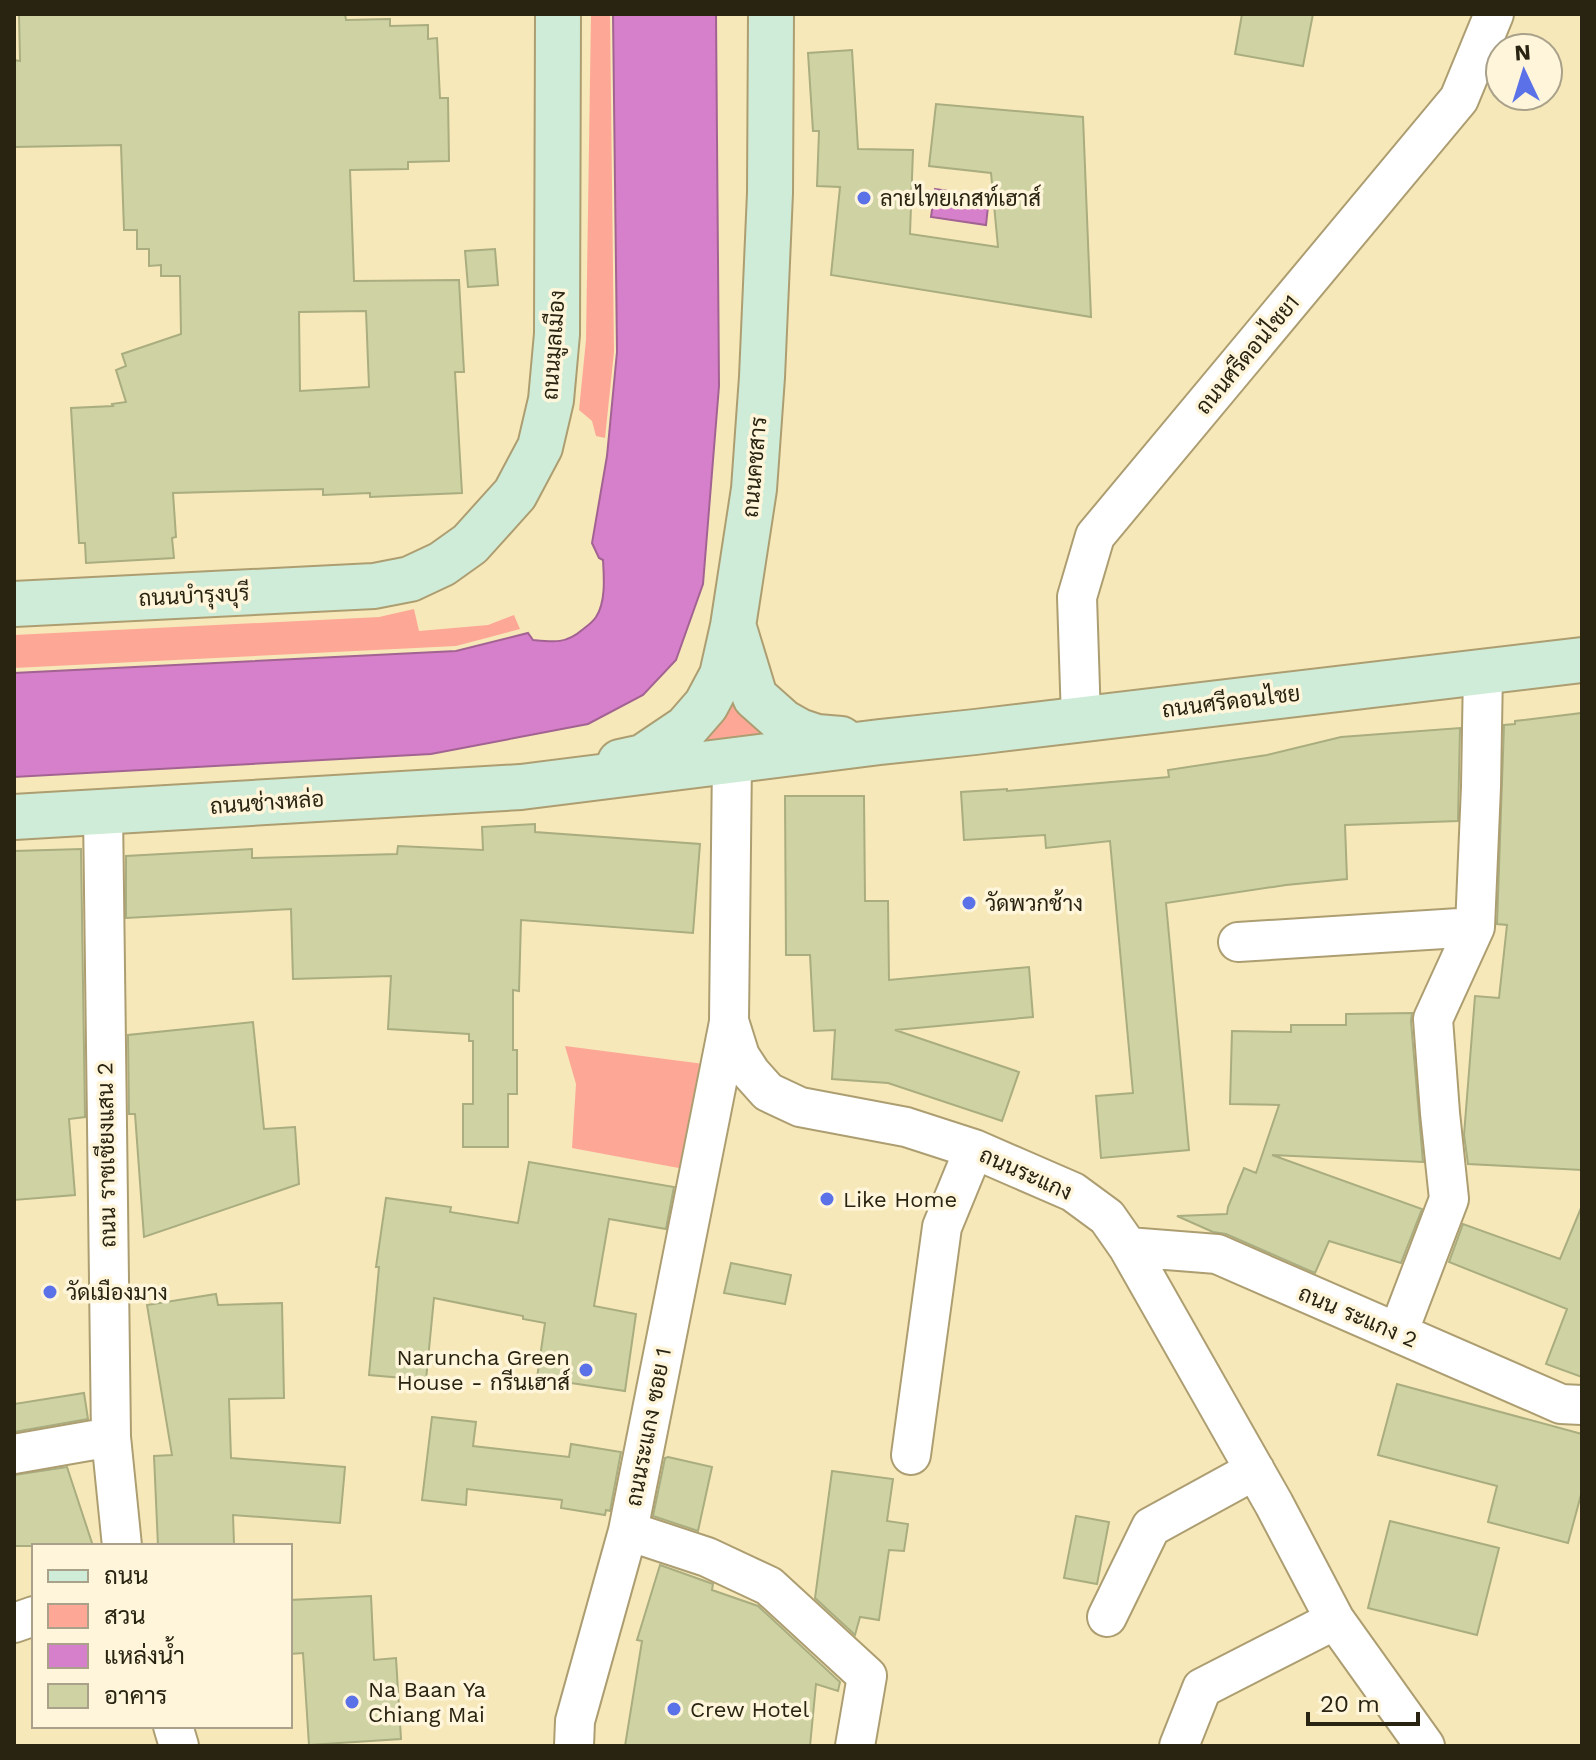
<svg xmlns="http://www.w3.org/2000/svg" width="1596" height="1760" viewBox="0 0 1596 1760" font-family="'Work Sans',Sarabun,sans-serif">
  <rect width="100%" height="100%" fill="#f7e8b9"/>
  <path fill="#fda897" d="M 591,14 L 610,14 L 614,352 L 605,438 L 596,436 L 592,421 L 579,410 L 586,340 Z
    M 414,609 L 419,631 L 488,625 L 514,615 L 520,629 L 456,646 L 14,668 L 14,635 L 379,617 Z
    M 733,689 L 789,739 L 675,753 Z
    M 565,1046 L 704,1064 L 684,1169 L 572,1148 L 576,1084 Z"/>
  <path fill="#d67fca" stroke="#a26392" stroke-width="2" d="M 613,14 L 716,14 L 719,386 L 703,584 L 676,660 L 643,695 L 588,724 L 431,754 L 14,777 L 14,673 L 456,651 L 528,633 L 533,640 C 553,642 566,644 582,630 C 587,626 592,623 596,617 C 606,602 604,577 603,560 L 599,558 L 592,543 L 607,456 L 617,352 Z
    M 935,189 L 989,197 L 986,225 L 931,217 Z"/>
  <path fill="#cfd3a4" stroke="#a9ad7f" stroke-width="2" fill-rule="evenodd" d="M 19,14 L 345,14 L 346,20 L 390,19 L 390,26 L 428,25 L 428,39 L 437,38 L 440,98 L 448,98 L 449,161 L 408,162 L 408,169 L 350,170 L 354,281 L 459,280 L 464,372 L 455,372 L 462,493 L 370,497 L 370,493 L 323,495 L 323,489 L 173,493 L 176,537 L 172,538 L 174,558 L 86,563 L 85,543 L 79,543 L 71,408 L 113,406 L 112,404 L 126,402 L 116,370 L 126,366 L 122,354 L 181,334 L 180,276 L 161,276 L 161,265 L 149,266 L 149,249 L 137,249 L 137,230 L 124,230 L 121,145 L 14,147 L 14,60 L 20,61 ZM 366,311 L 369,387 L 300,391 L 299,312 Z
    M 1242,14 L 1313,14 L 1303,66 L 1235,54 Z
    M 852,50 L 858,149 L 913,150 L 910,234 L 998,247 L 991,173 L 929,166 L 936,104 L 1083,117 L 1091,317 L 831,275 L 840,187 L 817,186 L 819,131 L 813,131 L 808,53 Z
    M 495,249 L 498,285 L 468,287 L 465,251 Z
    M 1582,713 L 1582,1170 L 1468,1164 L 1464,1135 L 1475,996 L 1499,998 L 1507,925 L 1497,924 L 1504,725 L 1515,724 L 1515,721 Z
    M 1460,728 L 1458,821 L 1345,825 L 1347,879 L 1286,885 L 1166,903 L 1189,1150 L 1101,1158 L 1096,1096 L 1133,1093 L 1110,841 L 1046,848 L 1045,835 L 964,840 L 961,792 L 1007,789 L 1007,791 L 1169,777 L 1168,770 L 1267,755 L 1341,737 Z
    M 785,796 L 864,796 L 865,901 L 888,901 L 889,980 L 1029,967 L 1033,1017 L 895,1030 L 1019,1072 L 1002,1121 L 888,1083 L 832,1079 L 835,1030 L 814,1031 L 810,955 L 786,955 Z
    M 535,824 L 535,832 L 700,844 L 693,933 L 521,920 L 519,991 L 513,990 L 513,1050 L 517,1050 L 517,1094 L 508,1094 L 508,1147 L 463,1147 L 463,1104 L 473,1104 L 473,1041 L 469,1041 L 469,1034 L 388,1029 L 391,976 L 293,979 L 291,909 L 126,918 L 126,856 L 252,849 L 252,858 L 397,854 L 398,846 L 483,850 L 482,827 Z
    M 81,849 L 85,1117 L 69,1119 L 75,1195 L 14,1200 L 14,851 Z
    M 1412,1013 L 1411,1021 L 1423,1162 L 1272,1155 L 1422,1209 L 1401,1263 L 1329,1241 L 1315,1273 L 1226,1234 L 1213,1232 L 1177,1216 L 1227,1214 L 1228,1207 L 1244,1168 L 1256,1173 L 1279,1105 L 1230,1104 L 1232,1031 L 1291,1032 L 1291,1025 L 1346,1025 L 1346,1014 Z
    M 253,1022 L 264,1129 L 295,1127 L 299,1184 L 144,1237 L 135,1114 L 129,1114 L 128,1035 Z
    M 529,1162 L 674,1187 L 666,1229 L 609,1219 L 594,1306 L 636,1314 L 625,1391 L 537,1378 L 545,1323 L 523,1319 L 523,1316 L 434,1298 L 426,1380 L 369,1375 L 379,1267 L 376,1267 L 386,1198 L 451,1207 L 450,1212 L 518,1223 Z
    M 1581,1208 L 1582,1208 L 1582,1377 L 1546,1364 L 1567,1309 L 1449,1262 L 1463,1224 L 1560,1259 Z
    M 731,1263 L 791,1275 L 785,1304 L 724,1293 Z
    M 216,1294 L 218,1305 L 282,1303 L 284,1398 L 229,1399 L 231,1458 L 345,1467 L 340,1523 L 233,1515 L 234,1544 L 158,1546 L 154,1456 L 172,1455 L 147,1305 Z
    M 1397,1384 L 1582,1434 L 1582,1491 L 1568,1543 L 1488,1522 L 1497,1486 L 1378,1455 Z
    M 84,1393 L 88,1419 L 14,1432 L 14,1404 Z
    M 432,1417 L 476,1422 L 473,1446 L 569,1457 L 571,1444 L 621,1452 L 610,1511 L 606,1510 L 605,1515 L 561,1508 L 562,1500 L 467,1489 L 466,1505 L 422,1500 Z
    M 668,1457 L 712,1467 L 698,1531 L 653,1516 L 665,1458 Z
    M 67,1467 L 93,1546 L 14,1546 L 14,1475 Z
    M 832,1471 L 893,1479 L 887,1521 L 908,1524 L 904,1551 L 889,1550 L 879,1620 L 860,1617 L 855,1635 L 815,1598 Z
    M 1076,1516 L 1109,1522 L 1097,1584 L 1064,1578 Z
    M 1390,1521 L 1499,1548 L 1477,1635 L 1368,1608 Z
    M 660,1565 L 713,1584 L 712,1590 L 758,1606 L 840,1682 L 838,1691 L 816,1684 L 810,1746 L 625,1746 L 642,1641 L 637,1640 Z
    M 371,1596 L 374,1660 L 396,1658 L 401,1739 L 309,1745 L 303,1653 L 290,1654 L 290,1600 Z"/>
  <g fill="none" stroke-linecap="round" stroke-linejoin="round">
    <defs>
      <path id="street" d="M 1081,719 L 1077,597 L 1095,536 L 1459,99 L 1494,14
        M 732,760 L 729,1021 L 740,1056 L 751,1073 L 768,1092 L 800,1107 L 906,1127 L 974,1149 L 1020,1169 L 1073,1192 L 1107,1217 L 1128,1247 L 1274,1504 L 1335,1620 L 1425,1746
        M 103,812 L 111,1437 L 122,1546
        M 1238,942 L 1475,927
        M 1128,1247 L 1217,1254 L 1561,1404 L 1582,1405
        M 1398,1333 L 1449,1199 L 1440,1113 L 1433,1019 L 1475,927 L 1481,787 L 1483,671
        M 14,1454 L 111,1437
        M 911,1455 L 942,1227 L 974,1149
        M 628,1531 L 707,1557 L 769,1586 L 867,1676 L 855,1746
        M 1107,1617 L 1151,1527 L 1255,1470
        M 14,1623 L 34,1616
        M 173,1726 L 179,1746
        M 574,1746 L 575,1721 L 628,1531 L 729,1022
        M 1179,1746 L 1202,1688 L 1335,1620"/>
      <path id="secondary" d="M 14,604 L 374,586 L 410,579 L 442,564 L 470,544 L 515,494 L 540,447 L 551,400 L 557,334 L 558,14
        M 734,628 L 755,697 L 783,722 L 799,731 L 817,737 L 841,739
        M 620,762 L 643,757 L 686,728 L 706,705 L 722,675 L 733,626 L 754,489 L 762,377 L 770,193 L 771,14
        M 14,817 L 521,787 L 880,742 L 975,732 L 1582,660"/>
    </defs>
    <use href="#street" stroke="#ad9e72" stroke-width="42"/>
    <use href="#secondary" stroke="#ad9e72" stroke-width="48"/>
    <use href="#street" stroke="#fff" stroke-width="38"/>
    <use href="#secondary" stroke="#cfecd8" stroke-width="44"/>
  </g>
  <g fill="#5b71e8" stroke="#fef5da" stroke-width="3">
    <circle cx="864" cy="198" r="8"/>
    <circle cx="969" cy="903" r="8"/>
    <circle cx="827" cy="1199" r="8"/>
    <circle cx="50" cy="1292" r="8"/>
    <circle cx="586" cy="1370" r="8"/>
    <circle cx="352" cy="1702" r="8"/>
    <circle cx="674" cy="1709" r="8"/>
  </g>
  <g text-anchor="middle" stroke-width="7" stroke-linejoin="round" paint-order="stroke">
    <g font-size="22" fill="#292311" stroke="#fef5da" text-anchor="start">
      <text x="880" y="206">ลายไทยเกสท์เฮาส์</text>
      <text x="985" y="911">วัดพวกช้าง</text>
      <text x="843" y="1207">Like Home</text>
      <text x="66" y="1300">วัดเมืองมาง</text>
      <text x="570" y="1365" text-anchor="end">Naruncha Green<tspan x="570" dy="25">House - กรีนเฮาส์</tspan></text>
      <text x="368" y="1697">Na Baan Ya<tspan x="368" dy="25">Chiang Mai</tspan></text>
      <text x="690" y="1717">Crew Hotel</text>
    </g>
    <g font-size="22" fill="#292311" stroke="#fef5da">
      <text transform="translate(553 345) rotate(-86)" y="8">ถนนมูลเมือง</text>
      <text transform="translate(1247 354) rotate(-50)" y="8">ถนนศรีดอนไชย1</text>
      <text transform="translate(754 467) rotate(-85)" y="8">ถนนคชสาร</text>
      <text transform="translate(194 595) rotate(-3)" y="8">ถนนบำรุงบุรี</text>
      <text transform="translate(1231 701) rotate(-7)" y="8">ถนนศรีดอนไชย</text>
      <text transform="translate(267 802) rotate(-4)" y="8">ถนนช่างหล่อ</text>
      <text transform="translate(106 1155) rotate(-91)" y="8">ถนน ราชเชียงแสน 2</text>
      <text transform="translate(1026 1173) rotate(24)" y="8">ถนนระแกง</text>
      <text transform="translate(1358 1316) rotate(23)" y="8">ถนน ระแกง 2</text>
      <text transform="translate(648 1427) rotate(-79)" y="8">ถนนระแกง ซอย 1</text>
    </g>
  </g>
  <rect width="1596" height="1760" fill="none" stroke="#292311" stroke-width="32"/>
  <rect x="32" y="1544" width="260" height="184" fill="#fef5da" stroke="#a9a18a" stroke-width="2"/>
  <rect x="48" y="1570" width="40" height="12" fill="#cfecd8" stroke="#a9a18a" stroke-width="2"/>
  <text x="104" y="1584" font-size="24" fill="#292311">ถนน</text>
  <rect x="48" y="1604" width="40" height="24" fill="#fda897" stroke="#a9a18a" stroke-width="2"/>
  <text x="104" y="1624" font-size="24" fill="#292311">สวน</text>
  <rect x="48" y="1644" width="40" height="24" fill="#d67fca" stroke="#a9a18a" stroke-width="2"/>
  <text x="104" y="1664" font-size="24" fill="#292311">แหล่งน้ำ</text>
  <rect x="48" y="1684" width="40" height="24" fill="#cfd3a4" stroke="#a9a18a" stroke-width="2"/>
  <text x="104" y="1704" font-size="24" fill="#292311">อาคาร</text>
  <g transform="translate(1524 72) rotate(356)"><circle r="38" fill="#fef5da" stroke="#a9a18a" stroke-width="2"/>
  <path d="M0-6L14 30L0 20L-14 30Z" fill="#5b71e8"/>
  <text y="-12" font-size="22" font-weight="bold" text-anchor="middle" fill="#292311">N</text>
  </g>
  <path d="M1308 1712v12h110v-12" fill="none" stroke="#292311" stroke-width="4"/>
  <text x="1320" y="1712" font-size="24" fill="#292311" stroke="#fef5da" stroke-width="6" paint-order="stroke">20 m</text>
</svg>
